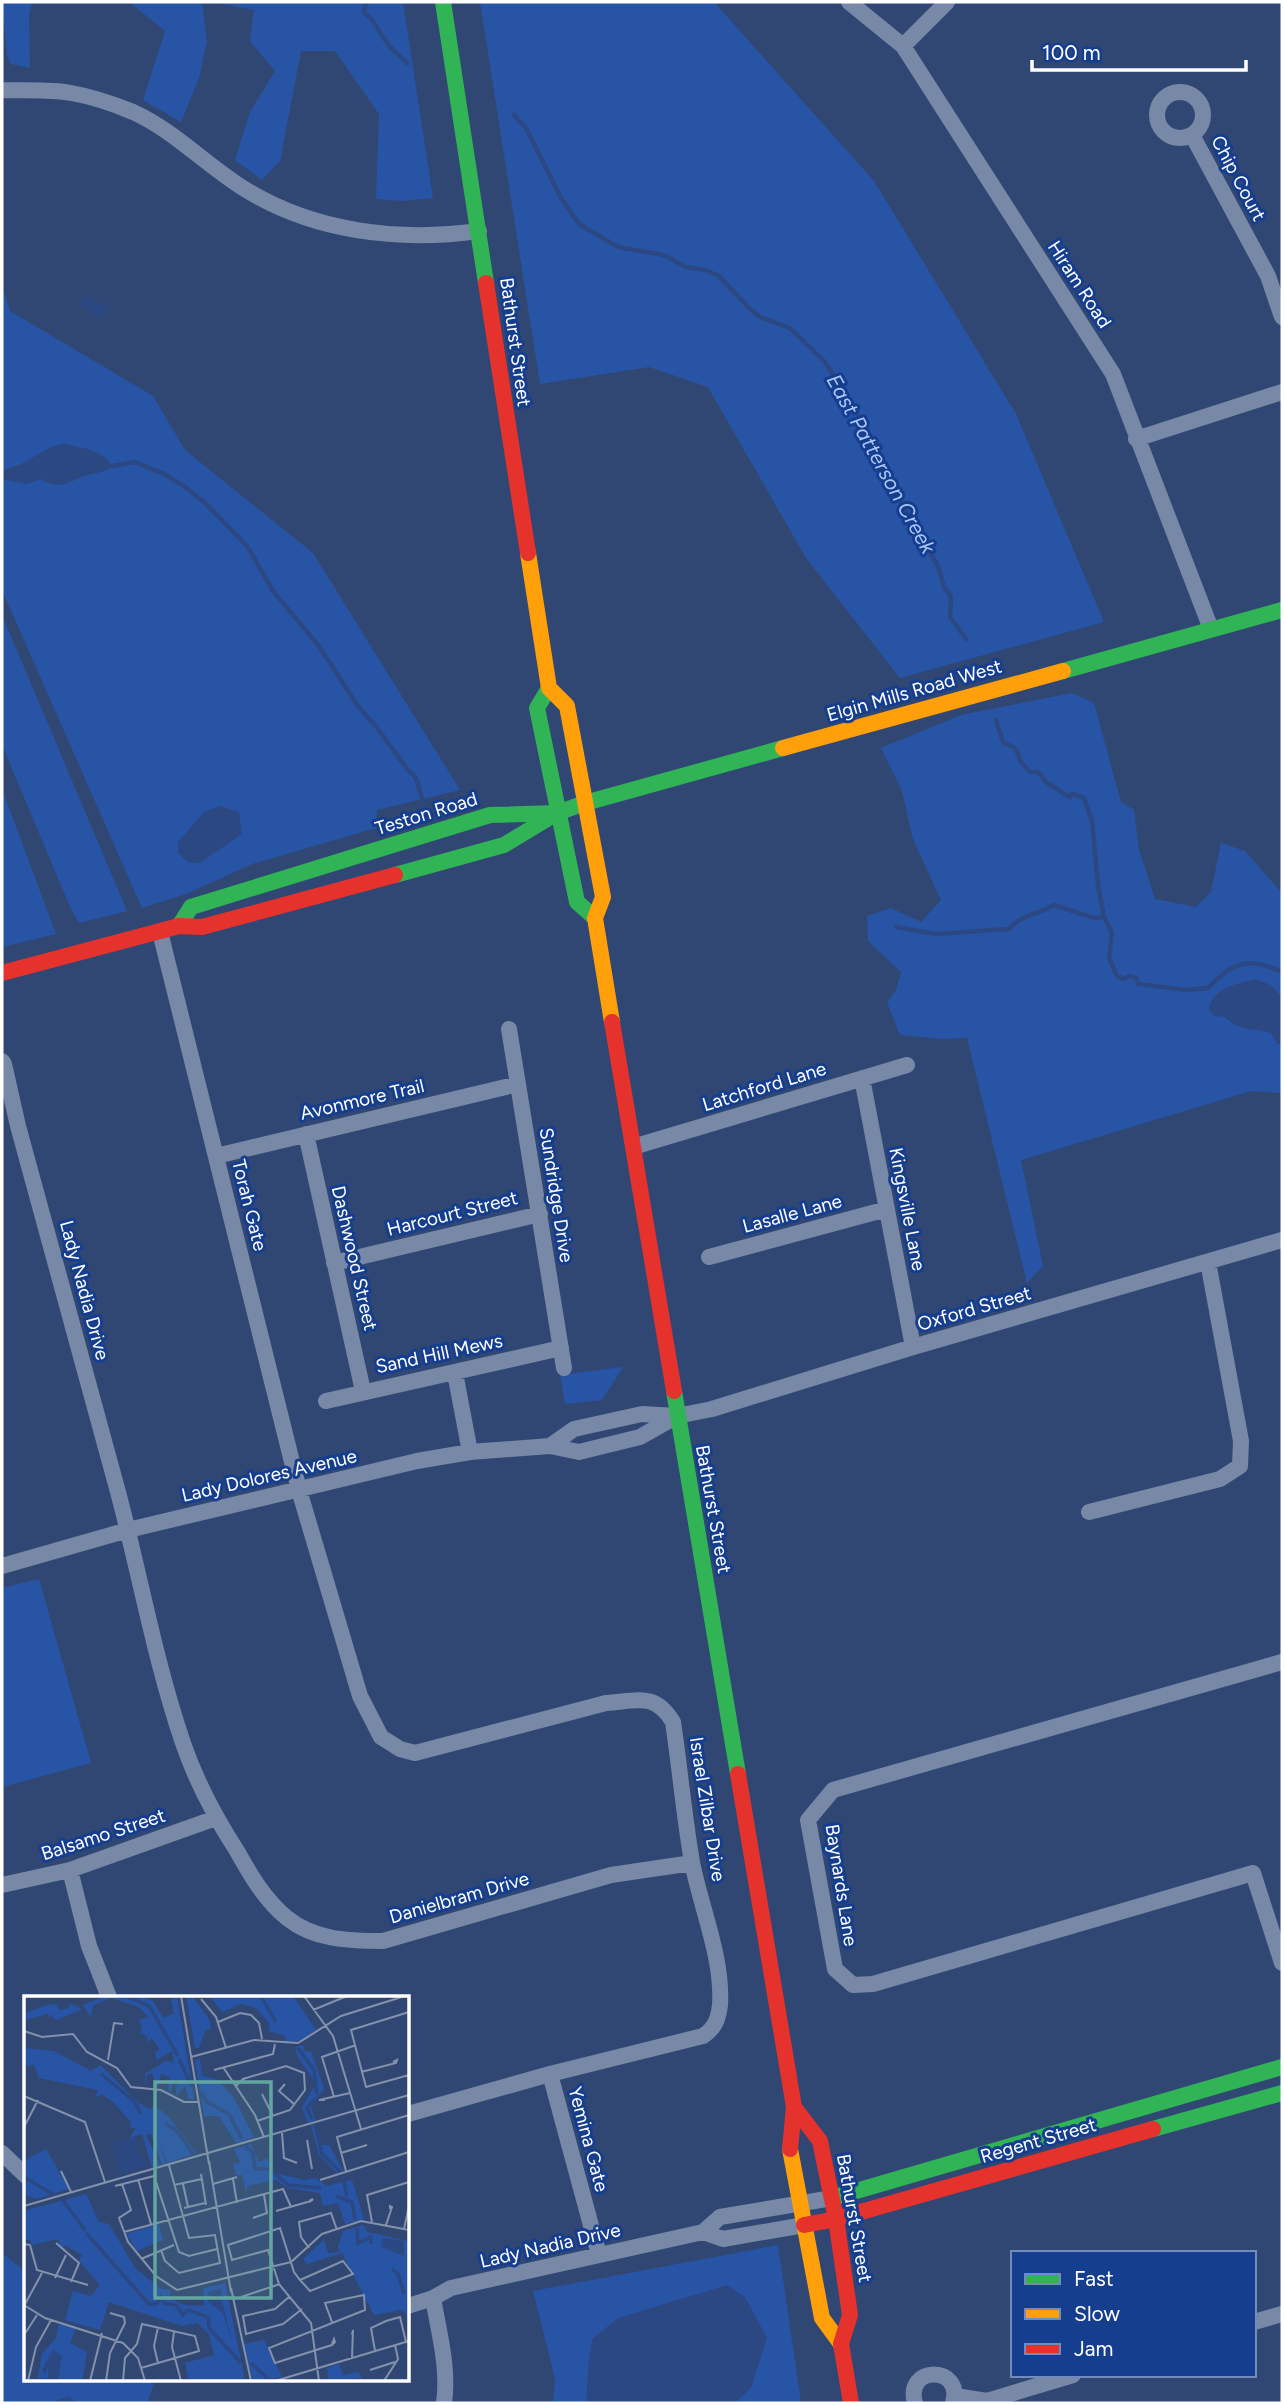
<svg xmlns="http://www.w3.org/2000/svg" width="1284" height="2405" viewBox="0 0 1284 2405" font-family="Figtree,sans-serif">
  <rect width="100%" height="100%" fill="#314773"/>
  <path fill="#2854a6" d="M 2,2 L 32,2 L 29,16 L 30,68 L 11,64 L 7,55 Z
    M 129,2 L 202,2 L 207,42 L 199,78 L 181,122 L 143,100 L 165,31 Z
    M 212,2 L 403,2 L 433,198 L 402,201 L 376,199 L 379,114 L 335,51 L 301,51 L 280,161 L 262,180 L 235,160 L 250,112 L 275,71 L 250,41 L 254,10 Z
    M 480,2 L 714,2 L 874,181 L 1016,414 L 1104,622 L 900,678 L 806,558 L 708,387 L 649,367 L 540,384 Z
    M 2,286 L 10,311 L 153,396 L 185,450 L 313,553 L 460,790 L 377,810 L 376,828 L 252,864 L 189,893 L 142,908 L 2,590 Z
    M 2,615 L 127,911 L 79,923 L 71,909 L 2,745 Z
    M 1072,693 L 1094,703 L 1121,802 L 1134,810 L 1139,850 L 1155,899 L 1196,907 L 1211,892 L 1221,843 L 1245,851 L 1282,893 L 1282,1093 L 1251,1091 L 1021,1160 L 1043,1266 L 1027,1283 L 967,1038 L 944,1039 L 900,1035 L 887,1002 L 896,990 L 901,972 L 868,941 L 867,916 L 891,908 L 921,922 L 941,900 L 913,839 L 902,791 L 881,748 L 961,715 Z
    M 2,789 L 56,934 L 2,947 Z
    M 623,1367 L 602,1400 L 565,1404 L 560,1375 Z
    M 39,1579 L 91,1763 L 2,1787 L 2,1588 Z
    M 778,2245 L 801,2403 L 553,2403 L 555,2379 L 533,2291 Z
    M 2,2253 L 26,2272 L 26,2379 L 155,2379 L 148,2402 L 152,2403 L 2,2403 Z"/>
  <path fill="#2b4883" d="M 88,296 L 107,307 L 106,314 L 101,319 L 81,306 L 83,299 Z
    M 64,444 C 80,447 104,450 112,466 C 104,474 95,472 85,476 C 68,482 58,491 41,479 L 27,484 L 2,479 L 4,470 L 21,464 L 51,447 Z
    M 220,806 L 239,812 L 242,834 L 200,863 L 189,863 L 178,853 L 178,842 L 204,812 Z
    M 1255,979 L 1271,985 L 1282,997 L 1282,1044 L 1277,1044 L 1271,1033 C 1254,1028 1238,1031 1225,1017 L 1214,1016 L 1209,1009 C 1213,987 1237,984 1255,979 Z
    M 727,2285 L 745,2297 L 767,2338 L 751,2388 L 735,2403 L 586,2403 L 589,2359 L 592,2339 L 618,2318 Z"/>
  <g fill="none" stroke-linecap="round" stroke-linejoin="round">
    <path stroke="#2b4883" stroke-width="4.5" d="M 366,2 L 364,12 L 372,20 L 389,46 L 407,63
      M 514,115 L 526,128 L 561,198 L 579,224 L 618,247 L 664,255 L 686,267 L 705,270 L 719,276 L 750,309 L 760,317 L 790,328 L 825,362 L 854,407 L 889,477 L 893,490 L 938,566 L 944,587 L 951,596 L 950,617 L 966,639
      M 112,466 L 135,462 L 164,474 L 184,486 L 205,503 L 247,546 L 273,591 L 318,645 L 360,709 L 375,725 L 408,770 L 416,778 L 425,808 L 435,823
      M 996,720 L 1003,742 L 1016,749 L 1021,762 L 1030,772 L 1038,772 L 1046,782 L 1066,795 L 1070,797 L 1072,794 L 1084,798 L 1092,821 L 1098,885 L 1104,917 L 1112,933 L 1109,958 L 1117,976 L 1123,979 L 1130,976 L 1136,978 L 1138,984 L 1186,990 L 1208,988 C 1233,962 1248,956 1282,972
      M 896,927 L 936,934 L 1009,929 C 1022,914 1037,915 1054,905 L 1094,918 L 1104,917
      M 56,2403 L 68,2399 L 74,2403"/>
    <path stroke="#7888a7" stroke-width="16" d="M 849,2 L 903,46 L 1113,374 L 1211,629
      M 903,46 L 947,2
      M 2,90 C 24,91 49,89 71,93 C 89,96 116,105 133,112 C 173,130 205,164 243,188 C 313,232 398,242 479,231
      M1157 115a23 23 0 1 1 46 0a23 23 0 1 1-46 0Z
      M 1192,135 L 1268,276 L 1282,317
      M 1136,439 L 1282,392
      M 160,932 L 299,1490 L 360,1696 L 381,1737 L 400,1749 L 415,1753 L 606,1703 C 638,1701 655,1692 673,1722 C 680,1769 684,1816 692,1862 C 701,1908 723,1958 720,2005 C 718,2020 715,2028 703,2036 L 550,2074 L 408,2114
      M 509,1029 L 564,1368
      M 2,1061 L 4,1064 L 18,1126 C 52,1248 85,1370 118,1492 C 140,1575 155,1661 183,1743 C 196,1781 215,1817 237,1851 C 251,1876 265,1900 287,1918 C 314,1940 349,1941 383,1941 L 611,1875 L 692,1863
      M 862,1078 L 913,1347
      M 306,1134 L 363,1391
      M 633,1147 L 907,1065
      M 216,1156 L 518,1084
      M 709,1257 L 887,1209
      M 334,1263 L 540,1214
      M 455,1373 L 470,1452
      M 326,1401 L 561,1348
      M 550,1446 L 574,1429 L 642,1414 L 677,1416 L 712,1409 L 913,1347 L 1282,1240
      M 1089,1512 L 1220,1479 L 1240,1466 L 1241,1441 L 1208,1262
      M 2,1566 L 128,1530 L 417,1461 L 470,1452 L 550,1446 L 579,1452 L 640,1437 L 677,1416
      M 1282,1662 L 833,1790 L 808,1820 L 835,1969 L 853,1985 L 873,1984 L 1253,1873 L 1282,1963
      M 70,1870 L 89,1946 L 109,1997
      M 2,1885 L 70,1870 L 216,1818
      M 550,2074 L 599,2255
      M 2,2153 L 26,2176
      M 703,2232 L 723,2239 L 804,2225
      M 433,2298 C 439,2333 449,2368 444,2403
      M 408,2306 L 433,2298 L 451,2288 L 703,2232 L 720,2217 L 832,2198
      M 1254,2322 L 1282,2314
      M 955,2396 L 987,2401 L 1073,2375
      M 915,2403 C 904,2365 964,2365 953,2403"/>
    <path stroke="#30b455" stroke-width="16" d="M 443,2 L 486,283
      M 1063,671 L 1282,610
      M 549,688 L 537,708 L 577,902 L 595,918
      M 395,875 L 504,845 L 557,813 L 585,803 L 783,748
      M 179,926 L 191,907 L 490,815 L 557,813
      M 674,1391 L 738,1774
      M 1153,2129 L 1282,2093
      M 832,2198 L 1282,2067"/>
    <path stroke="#ff9f0a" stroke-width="16" d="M 528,553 L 549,688 L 567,706 L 603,897 L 595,918 L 612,1022
      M 783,748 L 1063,671
      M 790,2149 L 822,2318 L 841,2344"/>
    <path stroke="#e5322d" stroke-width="16" d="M 486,283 L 528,553
      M 2,973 L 179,926 L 202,927 L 395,875
      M 612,1022 L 674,1391
      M 738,1774 L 794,2107 L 790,2149
      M 794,2107 L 820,2141 L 836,2219 L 850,2315 L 841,2344 L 851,2403
      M 804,2225 L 836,2219 L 1153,2129"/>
  </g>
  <g text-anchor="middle" stroke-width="6" stroke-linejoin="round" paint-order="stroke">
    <g font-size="19" fill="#fff" stroke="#153e8f">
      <text transform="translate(1239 178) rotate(62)" y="7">Chip Court</text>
      <text transform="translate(1080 284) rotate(57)" y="7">Hiram Road</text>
      <text transform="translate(516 342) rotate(82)" y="7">Bathurst Street</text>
      <text transform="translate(914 690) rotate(-16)" y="7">Elgin Mills Road West</text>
      <text transform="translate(426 813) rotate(-17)" y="7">Teston Road</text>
      <text transform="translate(764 1086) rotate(-17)" y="7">Latchford Lane</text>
      <text transform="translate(362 1099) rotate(-13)" y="7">Avonmore Trail</text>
      <text transform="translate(557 1195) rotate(81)" y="7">Sundridge Drive</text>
      <text transform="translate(250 1205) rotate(76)" y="7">Torah Gate</text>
      <text transform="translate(908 1209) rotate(79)" y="7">Kingsville Lane</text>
      <text transform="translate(452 1213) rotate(-14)" y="7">Harcourt Street</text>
      <text transform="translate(792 1213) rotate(-15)" y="7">Lasalle Lane</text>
      <text transform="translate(355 1258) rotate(77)" y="7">Dashwood Street</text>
      <text transform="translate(85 1290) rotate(75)" y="7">Lady Nadia Drive</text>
      <text transform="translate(974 1308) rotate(-16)" y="7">Oxford Street</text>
      <text transform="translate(439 1353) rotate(-12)" y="7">Sand Hill Mews</text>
      <text transform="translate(269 1475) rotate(-13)" y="7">Lady Dolores Avenue</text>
      <text transform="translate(714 1509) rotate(80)" y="7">Bathurst Street</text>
      <text transform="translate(708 1809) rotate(81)" y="7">Israel Zilbar Drive</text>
      <text transform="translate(103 1834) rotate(-18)" y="7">Balsamo Street</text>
      <text transform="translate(842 1885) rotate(81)" y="7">Baynards Lane</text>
      <text transform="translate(459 1897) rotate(-16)" y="7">Danielbram Drive</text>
      <text transform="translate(589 2139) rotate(75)" y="7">Yemina Gate</text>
      <text transform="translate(1038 2140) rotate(-16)" y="7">Regent Street</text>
      <text transform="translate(855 2218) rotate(80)" y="7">Bathurst Street</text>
      <text transform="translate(550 2245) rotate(-13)" y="7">Lady Nadia Drive</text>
    </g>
    <g font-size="21" font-style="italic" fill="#acc7f8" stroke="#153e8f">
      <text transform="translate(881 464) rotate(61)" y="7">East Patterson Creek</text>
    </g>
  </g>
  <g transform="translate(24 1996)">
    <rect width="385" height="385" fill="#314773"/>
    <path d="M 81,0 L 117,0 L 129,5 L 139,22 L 150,17 L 147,4 L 153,0 L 170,103 L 165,103 L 161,90 L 152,100 L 153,86 L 149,86 L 147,97 L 144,94 L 146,81 L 137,78 L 134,92 L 128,77 L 123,79 L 122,91 L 121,78 L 142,65 L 150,66 L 148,55 L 133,64 L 131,56 L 136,54 L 128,42 L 124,47 L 123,40 L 116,37 L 118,30 L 114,24 L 124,21 L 115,11 L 87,2 L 69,9 L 67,21 L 59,9 ZM 162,0 L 168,0 L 185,23 L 187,32 L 181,35 L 175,52 L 171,52 ZM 185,0 L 269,0 L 292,34 L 276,45 L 260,47 L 262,40 L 244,35 L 246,28 L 232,12 L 217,8 L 199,16 ZM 45,7 L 58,13 L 33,24 L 26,18 L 26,24 L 24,18 L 0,24 L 0,18 L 23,9 L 33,8 L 35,14 L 45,12 ZM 279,49 L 281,56 L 287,55 L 300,93 L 287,109 L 291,124 L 284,127 L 278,111 L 292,88 L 273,59 L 271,51 ZM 0,52 L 30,55 L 67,75 L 76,69 L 115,107 L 126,113 L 130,109 L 145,121 L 172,157 L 144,167 L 135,148 L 142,167 L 138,169 L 127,138 L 122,139 L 136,169 L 128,172 L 118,138 L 105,142 L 112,132 L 106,132 L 107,126 L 90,107 L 78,98 L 71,102 L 74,94 L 15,82 L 10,69 L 0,70 ZM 176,62 L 178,80 L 193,83 L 210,102 L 230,141 L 212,147 L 195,120 L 180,120 L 171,65 ZM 291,129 L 298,149 L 305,149 L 319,174 L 312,176 L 295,159 L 287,130 ZM 227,148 L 235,166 L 243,162 L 250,177 L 280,184 L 292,182 L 302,190 L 328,184 L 340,223 L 321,228 L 314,207 L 299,210 L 296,197 L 263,192 L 252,184 L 223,190 L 223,201 L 218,179 L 212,179 L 209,168 L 216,166 L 210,153 ZM 22,153 L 45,193 L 13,203 L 0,199 L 0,159 L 3,163 ZM 62,198 L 75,226 L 85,228 L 111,272 L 137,293 L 147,294 L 145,302 L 160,309 L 180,310 L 179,292 L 201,287 L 221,385 L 165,385 L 161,367 L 190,359 L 185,338 L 173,327 L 158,330 L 85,306 L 76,334 L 41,324 L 49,295 L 67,300 L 76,289 L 55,265 L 58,259 L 41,249 L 37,253 L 34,243 L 8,249 L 6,244 L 0,244 L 0,215 ZM 135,228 L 139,244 L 113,255 L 102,238 ZM 339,229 L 343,236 L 384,245 L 385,319 L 376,314 L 350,319 L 318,257 L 283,268 L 279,263 L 300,244 L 304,257 L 316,256 L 314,251 L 319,235 ZM 35,328 L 52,332 L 46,347 L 63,356 L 58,385 L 14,382 L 18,358 L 32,342 ZM 240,344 L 258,381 L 229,385 L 220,348 ZM 315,368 L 319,379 L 334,376 L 338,382 L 305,385 L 303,372 Z" fill="#2854a6"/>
    <path d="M 112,140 L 114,156 L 125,170 L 97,178 L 88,147 ZM 359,242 L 380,245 L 380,260 L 357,251 ZM 198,292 L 197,302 L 208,345 L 199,317 L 184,306 L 184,296 ZM 29,354 L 38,360 L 34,385 L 24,385 L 24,370 L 21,380 L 18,374 Z" fill="#2b4883"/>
    <path fill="none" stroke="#2b4883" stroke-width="3.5" d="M 102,0 L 125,10 L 154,60M 237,0 L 252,26M 274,52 L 290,74 L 293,99M 155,63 L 168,91M 77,78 L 110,105 L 117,118M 177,96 L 183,106 L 205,118 L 218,143M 288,123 L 283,112 L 292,102M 141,127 L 153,135 L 170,159M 291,130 L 298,158 L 316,175M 221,150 L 229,157 L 231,173 L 246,173 L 264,189 L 297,192M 319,180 L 323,201M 0,181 L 30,199M 312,200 L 328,206 L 331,224M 37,202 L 61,234M 333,232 L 334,247 L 347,241 L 347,248M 62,237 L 125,308 L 133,308 L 137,301 L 140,307 L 152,309 L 159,319 L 164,314 L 184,321 L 185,332 L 217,367M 368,273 L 374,278 L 380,298M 227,367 L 244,383"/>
    <path fill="none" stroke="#8391ab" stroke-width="2" d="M 157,0 L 185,168M 280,0 L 309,40 L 337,133M 177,3 L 192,21 L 202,52M 289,14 L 323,0M 385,16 L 327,34 L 342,91 L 385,79M 194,26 L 216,17 L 227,19 L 235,27 L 238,43M 0,35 L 18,41 L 49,38 L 63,56 L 93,72 L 107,91 L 137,94 L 160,106 L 174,106M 167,61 L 230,44 L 274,47 L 317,20 L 381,0M 84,64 L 90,27 L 99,28M 199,71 L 231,119 L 240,141M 190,74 L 249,58 L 251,48M 337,76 L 372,67 L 373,64 L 369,66M 261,88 L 255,95 L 270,108M 212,90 L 219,83 L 262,70 L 280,77 L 281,94 L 266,114 L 233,125M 238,98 L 249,120M 0,100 L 61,126 L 81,186M 310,101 L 298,61 L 332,49M 301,104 L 295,104 L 326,97M 0,131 L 14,104M 258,137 L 260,162 L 273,167M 283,144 L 288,173M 317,157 L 343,149M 185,165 L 207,296M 37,175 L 47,196M 322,175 L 313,141 L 385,119M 177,178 L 182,209M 114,183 L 127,228M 209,183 L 213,207M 296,184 L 385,156M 98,188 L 107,214 L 95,222 L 104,246 L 132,280 L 153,294 L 267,266 L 298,238 L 337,225 L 385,234M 159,188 L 164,211M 189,188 L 213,181M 150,189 L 178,183M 91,190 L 130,180 L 155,256 L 165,260 L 193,253M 0,210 L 385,99M 160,212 L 181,207M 252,215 L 287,205 L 289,203 L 285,205M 229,222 L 243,217 L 240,199M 348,226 L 343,199 L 385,186M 362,229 L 368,211 L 366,210 L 366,213M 380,233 L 385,210M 100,236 L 259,193 L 267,211M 32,247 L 55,267 L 47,286M 0,248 L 6,249 L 13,274 L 64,289M 285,252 L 277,241 L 275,226 L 307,217 L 313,234M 137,254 L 141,265 L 155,277 L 196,267 L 191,239 L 165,242 L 145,169M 117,263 L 150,249M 31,282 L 42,259M 276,284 L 319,265 L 329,278 L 286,295 L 276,284 L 270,276 L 256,232 L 204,249 L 208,264 L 244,254 L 255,288 L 287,327 L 295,385M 207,292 L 227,385M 266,300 L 251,313 L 219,320 L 222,338 L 259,328 L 278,313M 217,301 L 256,288M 0,309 L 21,322 L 99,347 L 114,362 L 121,385M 0,310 L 18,277M 308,326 L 301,307 L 340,299 L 341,314 L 245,352 L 251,367 L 308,349 L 311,346 L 310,343 L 308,348M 150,336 L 148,351 L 157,385M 0,339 L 13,319M 328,339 L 329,334 L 328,362M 351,355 L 347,332 L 362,325 L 376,321 L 382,346M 134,367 L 130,350 L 134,331M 346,374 L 371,366M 4,385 L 12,351 L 27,324M 66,385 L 78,337M 82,385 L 86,357 L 101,327 L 100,321 L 86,317M 99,385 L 101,362 L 113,348 L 118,328 L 171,340 L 175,355 L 117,372M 251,385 L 385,345M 360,385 L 374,363 L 371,349"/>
    <path fill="#63a6a1" fill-opacity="0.15" stroke="#63a6a1" stroke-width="3.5" d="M 131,86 L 247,86 L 247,302 L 131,302 Z"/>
    <rect width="385" height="385" fill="none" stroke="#fff" stroke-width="3.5"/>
  </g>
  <rect width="1284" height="2405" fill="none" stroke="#ffffff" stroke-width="7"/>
  <rect x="1011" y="2251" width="245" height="126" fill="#153e8f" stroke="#738bbc" stroke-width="2"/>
  <rect x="1025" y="2274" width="35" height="10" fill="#30b455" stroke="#738bbc" stroke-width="2"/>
  <text x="1074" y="2286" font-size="21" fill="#ffffff">Fast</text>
  <rect x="1025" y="2309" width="35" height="10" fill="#ff9f0a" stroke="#738bbc" stroke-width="2"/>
  <text x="1074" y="2321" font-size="21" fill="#ffffff">Slow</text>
  <rect x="1025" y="2344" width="35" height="10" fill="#e5322d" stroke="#738bbc" stroke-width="2"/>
  <text x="1074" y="2356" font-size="21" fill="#ffffff">Jam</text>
  <path d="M1032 60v10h214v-10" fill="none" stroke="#ffffff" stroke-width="3.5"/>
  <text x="1042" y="60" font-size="21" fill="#ffffff" stroke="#153e8f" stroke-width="5" paint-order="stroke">100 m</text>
</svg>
